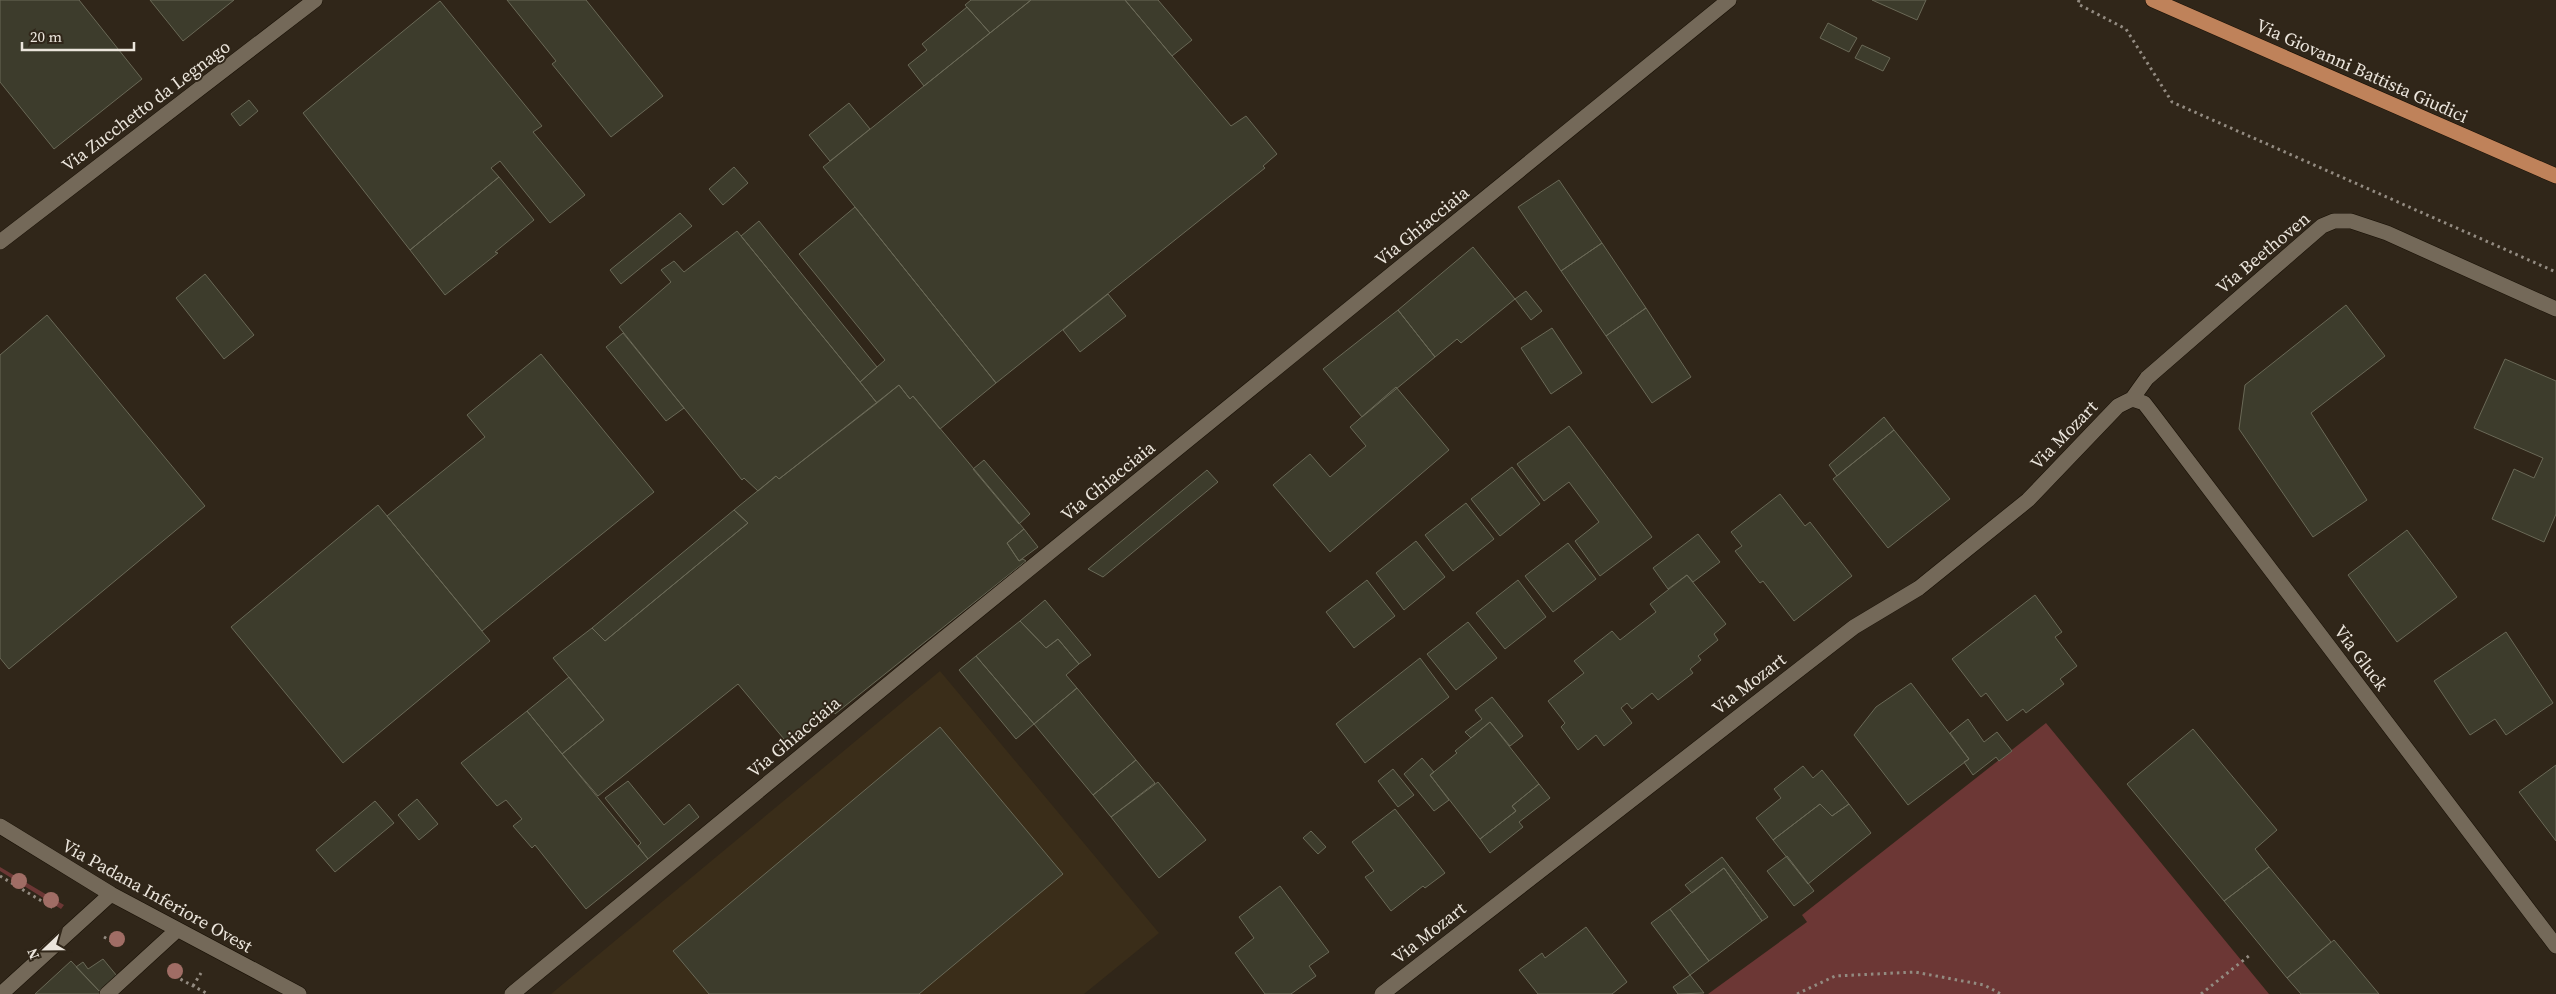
<svg xmlns="http://www.w3.org/2000/svg" width="2556" height="994" viewBox="0 0 2556 994" font-family="'Source Serif 4',serif">
  <rect width="100%" height="100%" fill="#302619"/>
  <path fill="#3a2d19" d="M 940,671 L 1159,933 L 1084,994 L 551,994 Z"/>
  <path fill="#6c3735" d="M 2046,723 L 2269,994 L 1708,994 L 1807,922 L 1802,915 Z
    M 0,867 L 64,905 L 61,909 L 0,871 Z"/>
  <path fill="#3d3c2c" stroke="#6a6957" d="M 0,0 L 79,0 L 142,79 L 54,149 L 0,82 Z
    M 150,0 L 234,0 L 183,41 Z
    M 507,0 L 586,0 L 663,96 L 611,137 L 552,64 L 556,61 Z
    M 971,0 L 1031,0 L 990,33 L 965,5 Z
    M 1031,0 L 1125,0 L 1231,126 L 1246,116 L 1277,154 L 1263,166 L 1265,168 L 996,383 L 823,167 Z
    M 1125,0 L 1158,0 L 1192,40 L 1172,56 Z
    M 1872,0 L 1926,0 L 1917,20 Z
    M 440,1 L 542,126 L 533,132 L 585,195 L 550,223 L 500,161 L 491,168 L 499,177 L 410,250 L 303,113 Z
    M 967,7 L 990,33 L 924,86 L 908,65 L 927,50 L 922,44 Z
    M 1828,23 L 1857,38 L 1849,52 L 1820,38 Z
    M 1862,45 L 1890,58 L 1883,71 L 1855,58 Z
    M 249,100 L 258,111 L 240,126 L 231,114 Z
    M 849,103 L 870,129 L 830,161 L 809,135 Z
    M 734,167 L 748,183 L 723,205 L 709,189 Z
    M 499,177 L 534,220 L 495,252 L 498,253 L 445,295 L 410,250 Z
    M 1559,180 L 1602,243 L 1561,271 L 1518,207 Z
    M 855,207 L 996,383 L 940,429 L 913,396 L 910,399 L 899,385 L 877,403 L 860,382 L 885,360 L 799,254 Z
    M 680,213 L 692,226 L 621,284 L 610,270 Z
    M 759,221 L 877,367 L 860,382 L 741,236 Z
    M 737,231 L 877,403 L 779,479 L 776,476 L 758,491 L 744,478 L 742,480 L 619,327 L 671,282 L 661,270 L 674,261 L 684,272 Z
    M 1602,243 L 1646,308 L 1606,336 L 1561,271 Z
    M 1473,247 L 1515,299 L 1461,343 L 1457,339 L 1435,357 L 1398,310 Z
    M 205,274 L 254,335 L 224,359 L 176,298 Z
    M 1526,291 L 1542,311 L 1531,320 L 1515,299 Z
    M 1108,294 L 1126,316 L 1080,352 L 1063,330 Z
    M 2346,305 L 2385,356 L 2311,413 L 2367,500 L 2313,537 L 2239,429 L 2245,385 Z
    M 1646,308 L 1691,377 L 1652,403 L 1606,336 Z
    M 1398,310 L 1435,357 L 1362,417 L 1323,369 Z
    M 47,315 L 205,506 L 9,669 L 0,658 L 0,355 Z
    M 1552,328 L 1582,373 L 1551,394 L 1521,348 Z
    M 623,333 L 684,408 L 666,421 L 606,347 Z
    M 541,354 L 654,492 L 482,631 L 387,516 L 485,437 L 467,415 Z
    M 2505,359 L 2556,381 L 2556,514 L 2544,542 L 2492,519 L 2514,469 L 2534,478 L 2543,458 L 2474,428 Z
    M 899,385 L 910,399 L 913,396 L 1024,529 L 1007,543 L 1019,561 L 1023,559 L 1026,561 L 835,714 L 833,709 L 789,745 L 738,684 L 598,796 L 562,754 L 604,720 L 553,658 L 592,628 L 605,641 L 748,523 L 734,510 L 776,476 L 779,479 Z
    M 1396,387 L 1449,450 L 1330,552 L 1273,485 L 1310,454 L 1330,477 L 1366,446 L 1350,427 Z
    M 1884,417 L 1894,430 L 1837,476 L 1829,465 Z
    M 1569,426 L 1652,537 L 1600,576 L 1575,541 L 1599,522 L 1569,482 L 1544,501 L 1517,464 Z
    M 1894,430 L 1950,499 L 1888,548 L 1833,479 Z
    M 984,460 L 1030,514 L 1019,524 L 973,469 Z
    M 1512,467 L 1540,504 L 1500,536 L 1471,499 Z
    M 1207,470 L 1218,482 L 1103,577 L 1088,569 Z
    M 1780,494 L 1805,526 L 1810,522 L 1852,576 L 1794,621 L 1763,581 L 1760,583 L 1735,551 L 1742,546 L 1731,532 Z
    M 1466,503 L 1494,539 L 1453,571 L 1425,535 Z
    M 378,505 L 490,641 L 343,763 L 231,627 Z
    M 734,510 L 748,523 L 605,641 L 592,628 Z
    M 1024,529 L 1038,547 L 1019,561 L 1007,543 Z
    M 2407,530 L 2457,597 L 2397,642 L 2348,575 Z
    M 1698,534 L 1720,562 L 1693,582 L 1687,575 L 1668,589 L 1653,568 Z
    M 1416,541 L 1445,577 L 1404,610 L 1376,573 Z
    M 1568,543 L 1596,579 L 1553,612 L 1525,576 Z
    M 1687,575 L 1726,624 L 1714,634 L 1718,640 L 1698,656 L 1701,660 L 1690,669 L 1693,673 L 1658,700 L 1652,693 L 1632,709 L 1627,703 L 1621,708 L 1632,723 L 1604,746 L 1596,735 L 1578,750 L 1561,727 L 1565,723 L 1548,701 L 1584,673 L 1574,661 L 1612,631 L 1620,640 L 1656,612 L 1650,604 Z
    M 1367,580 L 1395,616 L 1354,648 L 1326,612 Z
    M 1518,580 L 1546,617 L 1505,649 L 1476,613 Z
    M 2035,595 L 2062,632 L 2055,637 L 2077,666 L 2060,679 L 2064,684 L 2026,713 L 2023,709 L 2007,721 L 1986,693 L 1981,697 L 1952,659 Z
    M 1045,600 L 1091,655 L 1079,664 L 1058,639 L 1046,648 L 1020,621 Z
    M 1020,621 L 1046,648 L 1058,639 L 1079,664 L 1066,675 L 1077,688 L 1034,724 L 976,656 Z
    M 1468,622 L 1497,658 L 1456,690 L 1427,654 Z
    M 2506,632 L 2553,703 L 2506,735 L 2495,719 L 2470,735 L 2434,681 Z
    M 976,656 L 1034,724 L 1016,739 L 959,670 Z
    M 1420,658 L 1449,697 L 1365,763 L 1336,724 Z
    M 569,677 L 604,720 L 562,754 L 527,711 Z
    M 1911,683 L 1969,759 L 1908,805 L 1854,735 L 1876,707 Z
    M 1077,688 L 1136,760 L 1093,795 L 1034,724 Z
    M 1492,697 L 1523,736 L 1510,746 L 1490,722 L 1471,738 L 1465,732 L 1482,719 L 1475,710 Z
    M 527,711 L 648,859 L 586,909 L 535,845 L 532,848 L 513,826 L 522,819 L 506,800 L 497,806 L 461,763 Z
    M 1968,719 L 1984,742 L 1997,732 L 2012,751 L 1999,761 L 1996,757 L 1973,775 L 1964,762 L 1969,759 L 1950,733 Z
    M 1490,722 L 1539,784 L 1512,806 L 1516,811 L 1480,839 L 1430,775 L 1457,753 L 1455,751 Z
    M 940,727 L 1063,874 L 919,994 L 709,994 L 673,951 Z
    M 2193,729 L 2277,830 L 2255,849 L 2269,867 L 2224,901 L 2127,784 Z
    M 1422,758 L 1434,772 L 1430,775 L 1449,800 L 1434,811 L 1404,774 Z
    M 1136,760 L 1155,783 L 1111,817 L 1093,795 Z
    M 2556,765 L 2556,841 L 2519,792 Z
    M 1803,766 L 1813,778 L 1822,770 L 1849,804 L 1832,816 L 1820,804 L 1773,840 L 1756,818 L 1781,798 L 1774,789 Z
    M 1393,769 L 1414,795 L 1398,807 L 1378,781 Z
    M 628,781 L 664,825 L 689,804 L 699,817 L 648,859 L 638,846 L 641,843 L 605,798 Z
    M 1158,782 L 1206,840 L 1159,878 L 1111,817 Z
    M 1539,784 L 1550,798 L 1519,822 L 1523,827 L 1490,853 L 1480,839 L 1516,811 L 1512,806 Z
    M 417,799 L 438,824 L 419,840 L 398,815 Z
    M 375,801 L 394,823 L 335,872 L 316,850 Z
    M 1820,804 L 1832,816 L 1849,804 L 1871,833 L 1808,884 L 1773,840 Z
    M 1395,809 L 1445,873 L 1425,888 L 1423,886 L 1391,911 L 1365,877 L 1374,871 L 1352,842 Z
    M 1311,831 L 1326,847 L 1318,854 L 1303,838 Z
    M 1787,856 L 1814,891 L 1794,906 L 1767,871 Z
    M 1722,857 L 1768,917 L 1762,921 L 1724,868 L 1692,893 L 1685,885 Z
    M 2269,867 L 2331,942 L 2287,978 L 2224,901 Z
    M 1724,868 L 1762,921 L 1709,961 L 1670,909 Z
    M 1280,886 L 1329,952 L 1309,966 L 1316,976 L 1291,994 L 1265,994 L 1235,953 L 1254,938 L 1239,917 Z
    M 1670,909 L 1709,961 L 1690,975 L 1651,923 Z
    M 1586,927 L 1627,982 L 1612,994 L 1538,994 L 1519,970 L 1542,953 L 1545,958 Z
    M 2334,940 L 2379,994 L 2301,994 L 2287,978 Z
    M 103,959 L 117,976 L 99,991 L 76,967 L 83,962 L 88,969 Z
    M 71,961 L 102,994 L 35,994 Z
    M 1690,975 L 1704,993 L 1678,994 L 1673,987 Z"/>
  <g fill="none" stroke-linecap="round" stroke-linejoin="round">
    <defs>
      <path id="minor" d="M 0,242 L 315,0
        M 2132,399 L 2144,403 L 2151,412 L 2556,946
        M 2132,399 L 2147,378 L 2322,226 L 2334,221 L 2351,221 L 2387,233 L 2556,309
        M 0,826 L 111,894 L 299,994
        M 1,994 L 111,894
        M 107,994 L 177,930
        M 512,994 L 926,653 L 1729,0
        M 1382,994 L 1854,627 L 1919,588 L 2028,500 L 2118,406 L 2132,399"/>
      <path id="major" d="M 2153,0 L 2556,176"/>
    </defs>
    <use href="#minor" stroke="#170f04" stroke-width="16"/>
    <use href="#major" stroke="#170f04" stroke-width="16"/>
    <path stroke="#938b81" stroke-width="3" stroke-dasharray="2.5 4" stroke-linecap="butt" d="M 2079,0 L 2078,4 L 2126,29 L 2172,102 L 2556,272
      M 0,876 L 55,909
      M 104,937 L 120,946
      M 169,973 L 208,994
      M 193,986 L 201,973
      M 1797,994 L 1835,976 L 1915,972 L 1984,985 L 2001,994
      M 2201,994 L 2250,955"/>
    <use href="#minor" stroke="#746959" stroke-width="15"/>
    <use href="#major" stroke="#bf825a" stroke-width="15"/>
  </g>
  <g fill="#a06d65">
    <circle cx="19" cy="881" r="8"/>
    <circle cx="51" cy="900" r="8"/>
    <circle cx="117" cy="939" r="8"/>
    <circle cx="175" cy="971" r="8"/>
  </g>
  <g text-anchor="middle" stroke-width="4" stroke-linejoin="round" paint-order="stroke">
    <g font-size="18" fill="#ebe5dc" stroke="#302619">
      <text transform="translate(2362 71) rotate(24)" y="6">Via Giovanni Battista Giudici</text>
      <text transform="translate(146 106) rotate(-37)" y="6">Via Zucchetto da Legnago</text>
      <text transform="translate(1422 226) rotate(-39)" y="6">Via Ghiacciaia</text>
      <text transform="translate(2263 253) rotate(-40)" y="6">Via Beethoven</text>
      <text transform="translate(2064 435) rotate(-46)" y="6">Via Mozart</text>
      <text transform="translate(1108 481) rotate(-39)" y="6">Via Ghiacciaia</text>
      <text transform="translate(2361 658) rotate(53)" y="6">Via Gluck</text>
      <text transform="translate(1749 684) rotate(-38)" y="6">Via Mozart</text>
      <text transform="translate(794 737) rotate(-40)" y="6">Via Ghiacciaia</text>
      <text transform="translate(157 896) rotate(29)" y="6">Via Padana Inferiore Ovest</text>
      <text transform="translate(1429 933) rotate(-38)" y="6">Via Mozart</text>
    </g>
  </g>
  <g transform="translate(45 949) rotate(248)" stroke="#302619" stroke-width="4" paint-order="stroke">
  <path d="M0-4L9 19L0 12L-9 19Z" fill="#ebe5dc"/>
  <text y="-8" font-size="14" font-weight="bold" text-anchor="middle" fill="#ebe5dc">N</text>
  </g>
  <path d="M22 42v8h112v-8" fill="none" stroke="#ebe5dc" stroke-width="2.5"/>
  <text x="30" y="42" font-size="15" fill="#ebe5dc" stroke="#302619" stroke-width="4" paint-order="stroke">20 m</text>
</svg>
